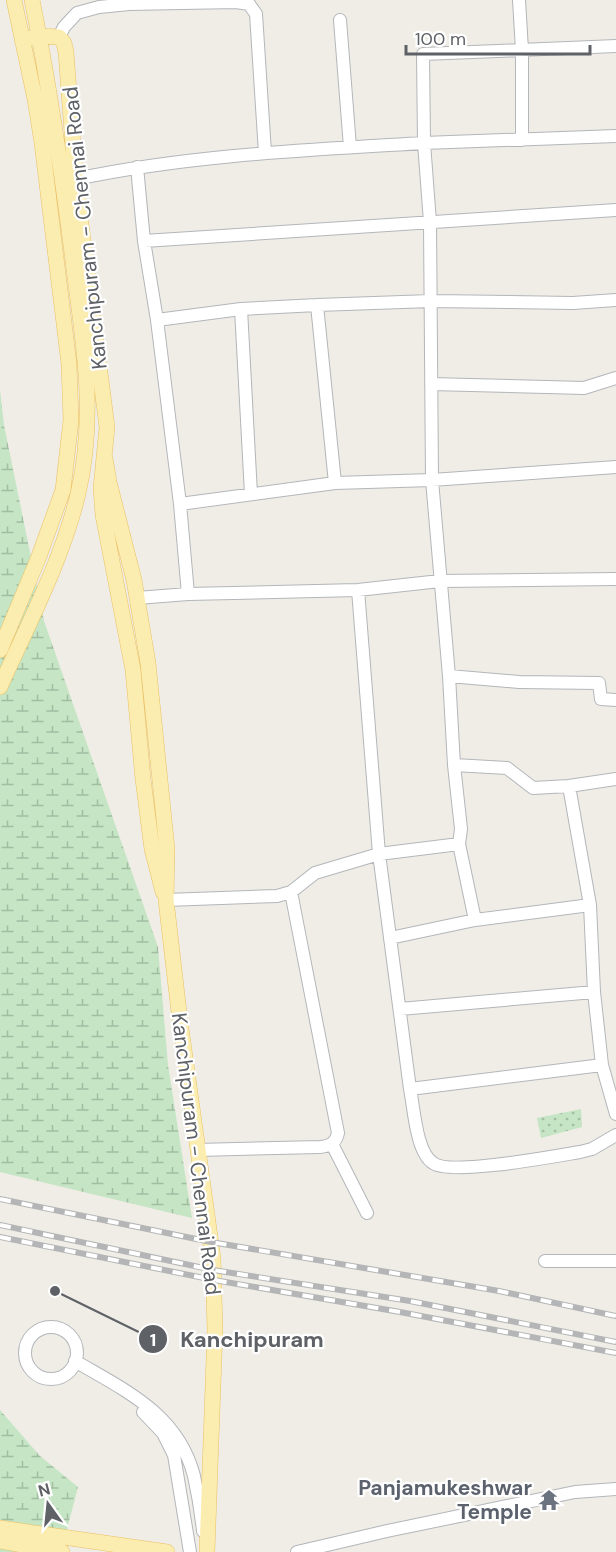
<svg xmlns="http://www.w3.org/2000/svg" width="616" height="1552" viewBox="0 0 616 1552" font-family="'DM Sans',sans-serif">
  <defs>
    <pattern id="grass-dots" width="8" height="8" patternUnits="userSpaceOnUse" patternTransform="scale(1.5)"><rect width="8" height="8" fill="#c5e5c4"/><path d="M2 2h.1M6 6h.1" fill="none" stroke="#a3bda3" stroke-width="1.8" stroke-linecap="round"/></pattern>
    <pattern id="wetland-marsh" width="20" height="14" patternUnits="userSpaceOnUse" patternTransform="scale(1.5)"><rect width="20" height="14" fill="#c5e5c4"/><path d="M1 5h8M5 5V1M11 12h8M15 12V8" fill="none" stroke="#a3bda3"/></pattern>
  </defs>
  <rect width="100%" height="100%" fill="#efede6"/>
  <path fill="url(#grass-dots)" d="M 581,1109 L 582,1127 L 541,1138 L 537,1118 Z"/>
  <path fill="url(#wetland-marsh)" d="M 0,390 L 4,425 L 44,621 L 158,947 L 168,1065 L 192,1218 L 0,1172 Z
    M 0,1410 L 40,1456 L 78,1487 L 61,1552 L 0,1552 Z"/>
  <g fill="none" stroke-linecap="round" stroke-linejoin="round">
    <defs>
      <path id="minor" d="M 519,0 L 522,50 L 522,140
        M 340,20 L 350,147
        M 59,37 L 64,27 L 77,13 L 99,7 L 129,4 L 236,2 L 249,4 L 256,14 L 265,153
        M 137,167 L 144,241 L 157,320 L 180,504 L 188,594
        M 76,179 C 189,155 308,150 424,143 L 423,54 L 616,46
        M 144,241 L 616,210
        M 317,305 L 335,483
        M 241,309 L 251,494
        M 157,320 L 241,309 L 317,305 L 431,301 L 573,303 L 616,300
        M 431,384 L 584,388 L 616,378
        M 180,504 L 335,483 L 432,480 L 616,467
        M 358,590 L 379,854 L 410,1089 L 602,1065 L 594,992 L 590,905 L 569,786 L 616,779
        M 137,598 L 188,594 L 358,590 L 440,581 L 616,579
        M 449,676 L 519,682 L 599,683 L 601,699 L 616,700
        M 454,765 L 507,768 L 533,788 L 569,786
        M 459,844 L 475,920
        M 166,900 L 277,896 L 291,892 L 315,873 L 379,854 L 459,844 L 461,829 L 454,765 L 449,676 L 432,480 L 430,222 L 424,143 L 616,136
        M 390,938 L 475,920 L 590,905
        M 400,1009 L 594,992
        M 602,1065 L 616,1114
        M 410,1089 C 414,1108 416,1152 433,1163 C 450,1176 556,1156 580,1152 L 592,1149 L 616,1135
        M 332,1144 L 367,1213
        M 197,1150 L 320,1147 C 330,1146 336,1143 338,1133 L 291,892
        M 545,1261 L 616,1261
        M25 1353a26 26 0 1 1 52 0a26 26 0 1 1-52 0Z
        M 75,1361 C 126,1391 178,1414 194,1476 C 198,1494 201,1513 203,1531
        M 143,1412 L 163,1433 L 174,1455 L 190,1552
        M 297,1552 L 387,1531 L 575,1492 L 616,1489"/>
      <path id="major" d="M 22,40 L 39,36 L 59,37 L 64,43 L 66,52 L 76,185 L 107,427 L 101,488 L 103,515 L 133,670 L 143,779 L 152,849 L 163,892
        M 105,458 L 109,482 L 134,580 L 148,663 L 167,849 L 166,900 L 180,1021 L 213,1258 L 215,1330 L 207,1552
        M 0,650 L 38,559 L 63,490 L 71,420 L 69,364 L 42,143 L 35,99 L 14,0
        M 0,687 C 28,624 62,561 78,494 C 96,416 84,347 74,269 C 63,179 50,89 32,0
        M 0,1528 L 167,1552
        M 0,1541 L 62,1552"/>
    </defs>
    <use href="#minor" stroke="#b3b6ba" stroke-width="14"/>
    <use href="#major" stroke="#eac064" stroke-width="16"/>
    <use href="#minor" stroke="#fff" stroke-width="12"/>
    <use href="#major" stroke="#fbecaf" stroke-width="15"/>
    <defs>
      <path id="rail" d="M 0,1199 L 211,1242 L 499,1291 L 616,1316
        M 0,1225 L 213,1270 L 410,1301 L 616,1342
        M 0,1237 L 214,1280 L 400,1312 L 616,1353"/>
    </defs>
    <use href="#rail" stroke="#b4b5b6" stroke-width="6"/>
    <use href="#rail" stroke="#fff" stroke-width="4" stroke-dasharray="11" stroke-linecap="butt"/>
  </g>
  <defs>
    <symbol id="temple-bare" viewBox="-9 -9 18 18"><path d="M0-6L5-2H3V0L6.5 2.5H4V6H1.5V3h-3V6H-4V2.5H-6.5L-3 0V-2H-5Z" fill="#6b7280" stroke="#fff" stroke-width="2.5" paint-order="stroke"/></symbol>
  </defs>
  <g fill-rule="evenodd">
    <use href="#temple-bare" x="534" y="1485" width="30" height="30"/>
  </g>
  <g text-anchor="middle" stroke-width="4.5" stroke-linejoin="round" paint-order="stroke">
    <g font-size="21" fill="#5e6166" stroke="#fff">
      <text transform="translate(85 228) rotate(-96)" y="7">Kanchipuram - Chennai Road</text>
      <text transform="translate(196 1154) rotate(83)" y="7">Kanchipuram - Chennai Road</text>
    </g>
    <g font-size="21" font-weight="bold" fill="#5b616d" stroke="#fff" text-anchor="end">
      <text x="532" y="1495">Panjamukeshwar<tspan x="532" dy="24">Temple</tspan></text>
    </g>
  </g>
  <path fill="none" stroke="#5e6166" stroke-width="2" d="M55 1291L153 1339"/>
  <g fill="#5e6166" stroke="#fff" stroke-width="2">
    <circle cx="55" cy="1291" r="6"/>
    <circle cx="153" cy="1339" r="15"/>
  </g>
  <g font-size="18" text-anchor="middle" font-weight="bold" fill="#fff">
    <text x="153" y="1346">1</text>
  </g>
  <g font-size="22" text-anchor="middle" font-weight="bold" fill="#5e6166" stroke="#fff" stroke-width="4.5" stroke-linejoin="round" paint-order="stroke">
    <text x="252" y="1347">Kanchipuram</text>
  </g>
  <g transform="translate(48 1504) rotate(345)" stroke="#ffffff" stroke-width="4.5" paint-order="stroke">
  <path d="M0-4.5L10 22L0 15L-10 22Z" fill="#5e6166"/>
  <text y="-9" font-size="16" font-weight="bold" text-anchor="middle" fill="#5e6166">N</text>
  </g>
  <path d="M406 45v9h184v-9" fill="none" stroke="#5e6166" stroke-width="3"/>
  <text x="415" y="45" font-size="18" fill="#5e6166" stroke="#ffffff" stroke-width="4.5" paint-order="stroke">100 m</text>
</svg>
